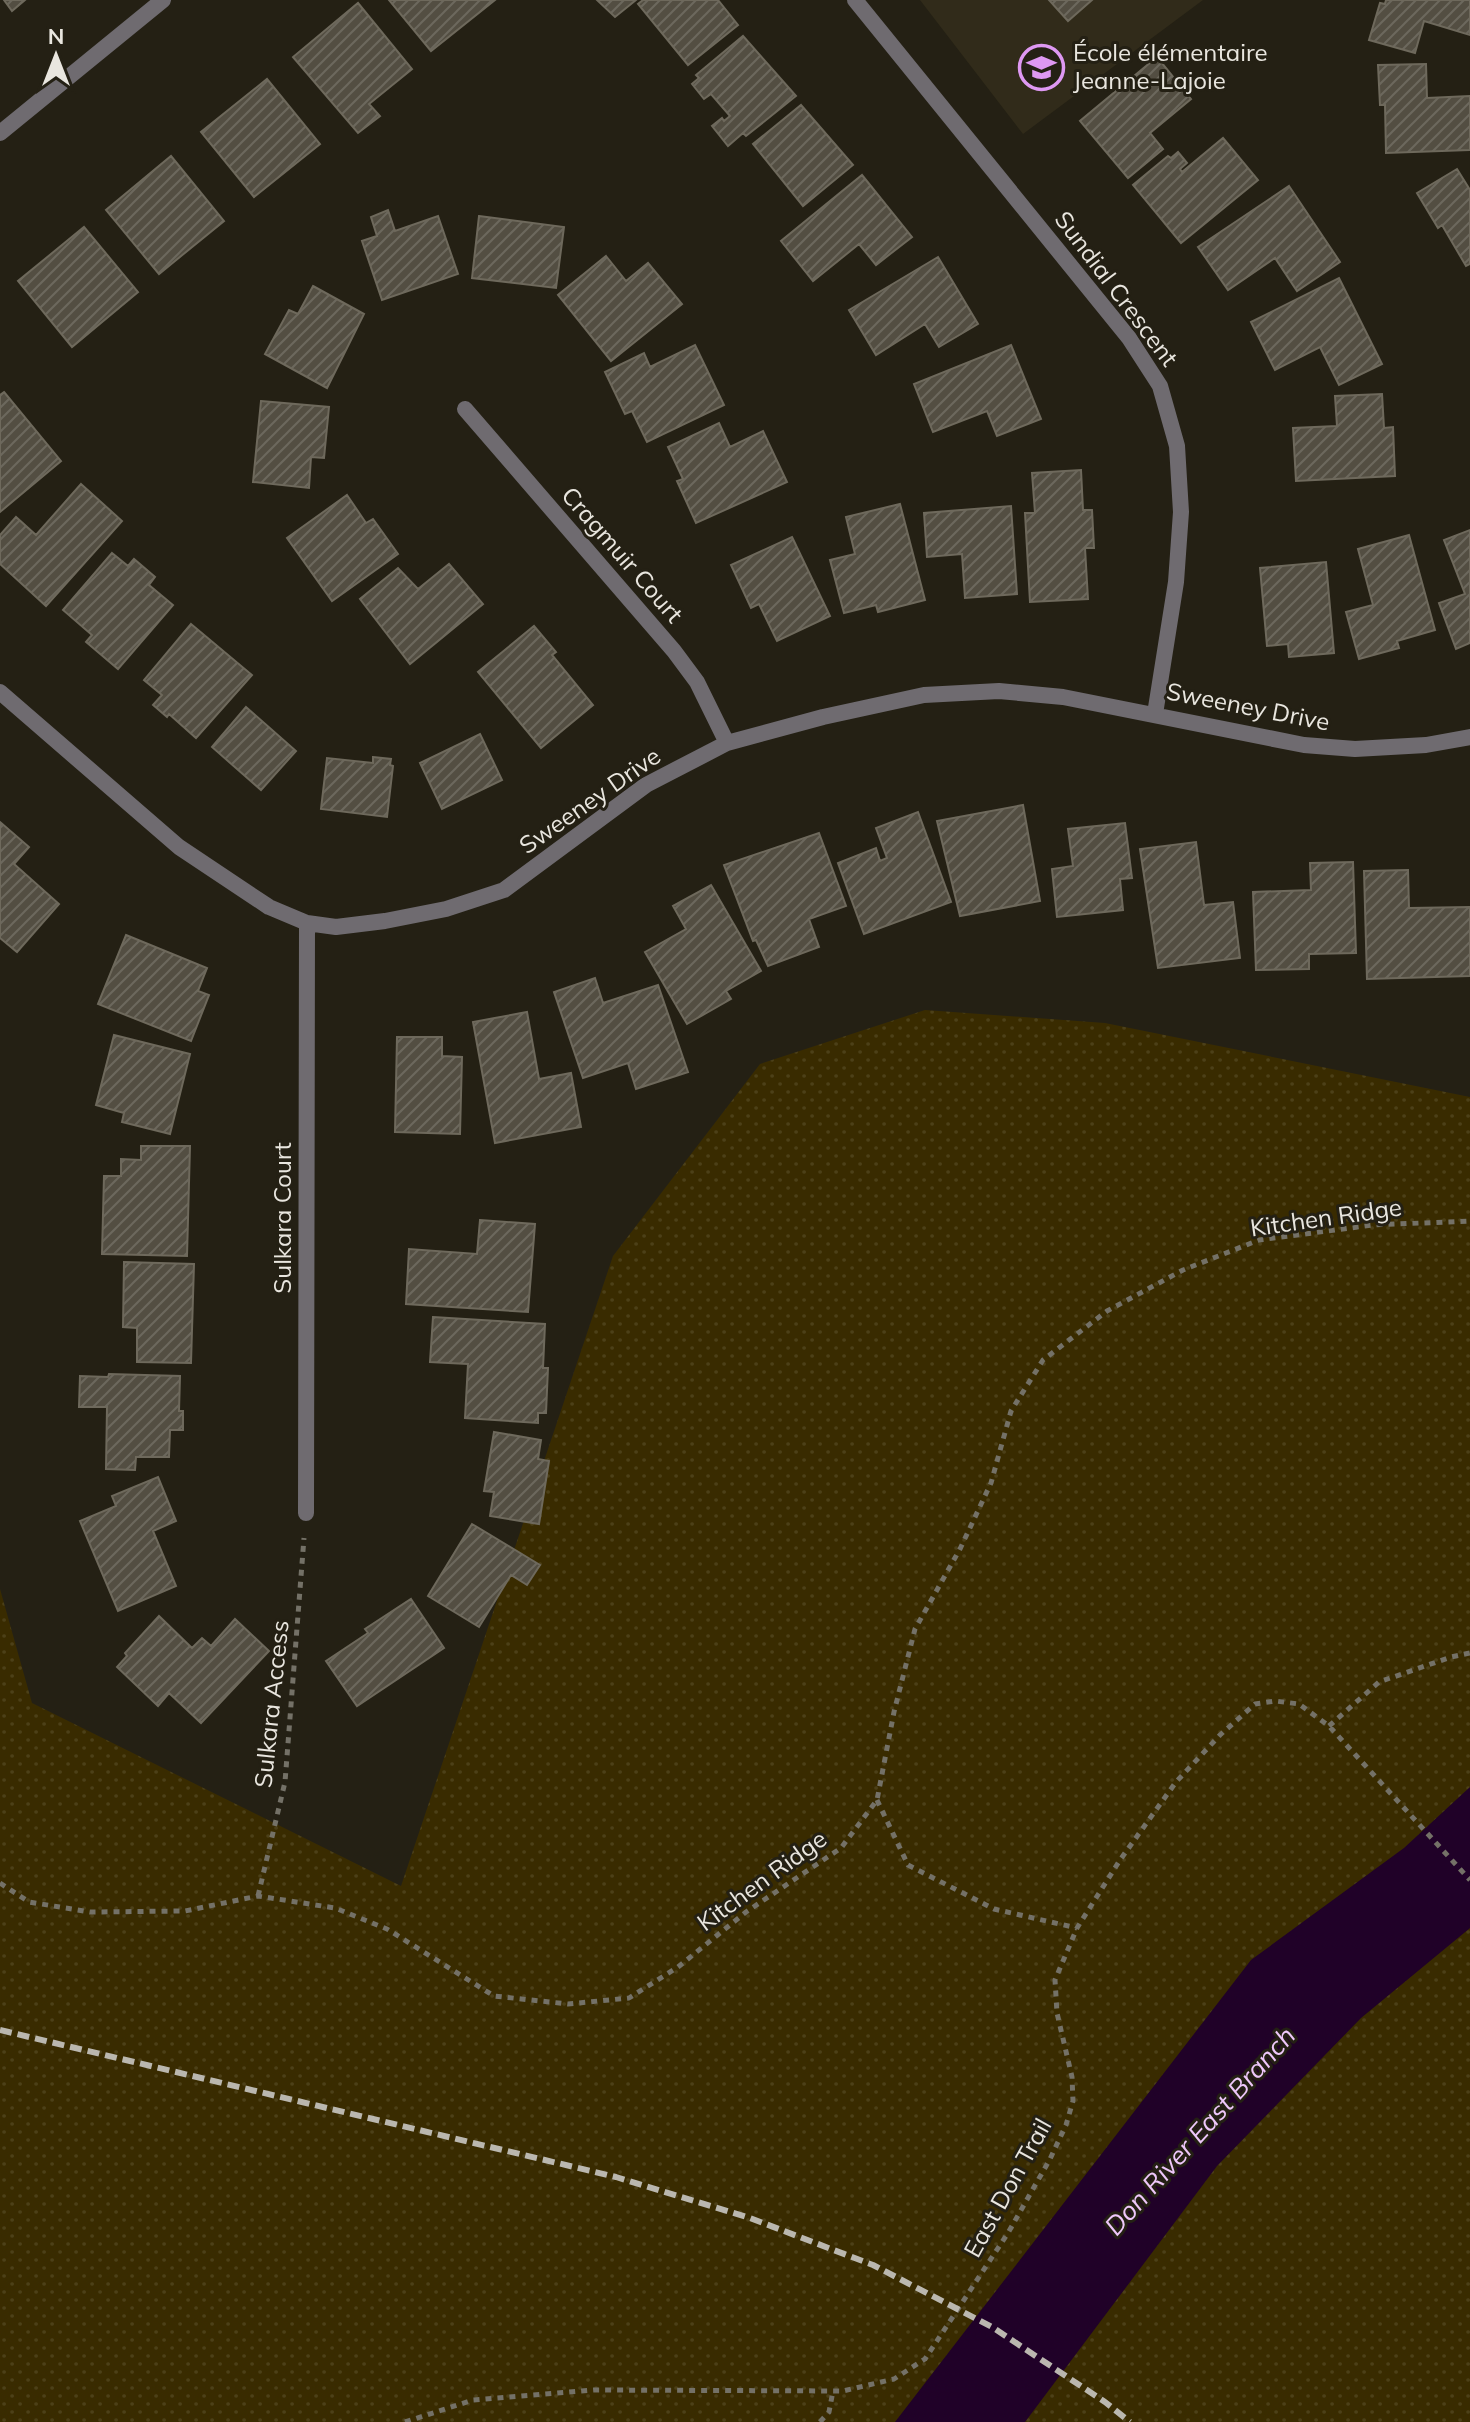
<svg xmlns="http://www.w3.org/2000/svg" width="1470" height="2422" viewBox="0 0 1470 2422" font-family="Mulish,sans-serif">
  <defs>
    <pattern id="park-dots" width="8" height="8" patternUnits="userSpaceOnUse" patternTransform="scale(2)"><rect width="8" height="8" fill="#392b00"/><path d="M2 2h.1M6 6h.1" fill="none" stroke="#4c4018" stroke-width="1.8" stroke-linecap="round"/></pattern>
    <pattern id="building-hatch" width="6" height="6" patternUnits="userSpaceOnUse" patternTransform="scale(2)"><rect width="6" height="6" fill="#534e42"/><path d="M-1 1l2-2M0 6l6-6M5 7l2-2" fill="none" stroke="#6c685d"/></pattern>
  </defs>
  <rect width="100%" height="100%" fill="#242014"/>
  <path fill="#312b1a" d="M 920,0 L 1203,0 L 1023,134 Z"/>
  <path fill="url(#park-dots)" d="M 925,1010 L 1105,1023 L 1470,1097 L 1470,2422 L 0,2422 L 0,1589 L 32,1703 L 401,1886 L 613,1256 L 760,1064 Z"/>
  <path fill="#200128" d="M 1470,1787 L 1470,1928 L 1361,2018 L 1217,2166 L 1025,2422 L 895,2422 L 1251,1960 L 1404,1848 Z"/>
  <path fill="url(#building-hatch)" stroke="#6e695c" stroke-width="2" d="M 4,0 L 25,0 L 12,11 Z
    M 389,0 L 495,0 L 431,51 Z
    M 597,0 L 636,0 L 615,17 Z
    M 643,0 L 718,0 L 738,25 L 688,65 L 638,4 Z
    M 1049,0 L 1092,0 L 1068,21 Z
    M 1386,0 L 1470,0 L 1470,35 L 1424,21 L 1415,53 L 1369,40 L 1380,3 L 1385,4 Z
    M 358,3 L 412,69 L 369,104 L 380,116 L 358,133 L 293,57 Z
    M 743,36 L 796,96 L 746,136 L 743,133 L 728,146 L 712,126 L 722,118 L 724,121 L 730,116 L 711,94 L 704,99 L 692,84 L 699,78 L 696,75 Z
    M 1157,57 L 1191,99 L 1150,133 L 1163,149 L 1128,178 L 1080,121 Z
    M 1426,64 L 1427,98 L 1470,96 L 1470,150 L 1386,153 L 1385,105 L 1380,105 L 1378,65 Z
    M 267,79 L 320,144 L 254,197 L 201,132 Z
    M 801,105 L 853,165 L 803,206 L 753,144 Z
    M 1223,138 L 1258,180 L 1181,243 L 1133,185 L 1168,156 L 1171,158 L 1178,152 L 1187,163 L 1180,169 L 1182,172 Z
    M 171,156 L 224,221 L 159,274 L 106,210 Z
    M 1457,169 L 1470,190 L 1470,264 L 1466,266 L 1442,225 L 1438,228 L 1417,193 Z
    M 862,175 L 912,237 L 876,265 L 859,244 L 813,281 L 781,241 Z
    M 1289,186 L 1340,262 L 1297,291 L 1275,258 L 1228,290 L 1198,247 Z
    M 388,210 L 395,231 L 438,216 L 458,274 L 382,300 L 362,241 L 377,236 L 371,217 Z
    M 479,216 L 564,227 L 556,288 L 472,278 Z
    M 84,227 L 138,292 L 72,347 L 18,281 Z
    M 606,256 L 626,281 L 648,263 L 682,304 L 611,361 L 558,295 Z
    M 938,257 L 978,324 L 939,347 L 925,324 L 876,355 L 849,310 Z
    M 1339,278 L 1382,364 L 1339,385 L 1320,347 L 1275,370 L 1251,322 Z
    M 313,286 L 364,314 L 327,388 L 265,354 L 289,310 L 298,314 Z
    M 695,345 L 724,405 L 647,442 L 632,411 L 625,414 L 605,372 L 644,353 L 650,367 Z
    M 1011,345 L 1041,419 L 997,436 L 987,411 L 933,432 L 914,384 Z
    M 4,392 L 61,461 L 0,512 L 0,395 Z
    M 1382,394 L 1384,428 L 1393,427 L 1395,476 L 1296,481 L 1293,428 L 1337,426 L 1335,396 Z
    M 261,401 L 329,407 L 324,458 L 311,457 L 309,488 L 253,482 Z
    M 719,423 L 730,447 L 763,431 L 787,482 L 696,523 L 677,481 L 683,479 L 668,447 Z
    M 1081,470 L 1083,510 L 1092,510 L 1094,548 L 1085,548 L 1088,599 L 1030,602 L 1025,513 L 1035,513 L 1032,473 Z
    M 81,484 L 122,521 L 46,606 L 0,564 L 0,535 L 16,517 L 36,535 Z
    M 347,495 L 366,523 L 373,519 L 398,554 L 332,601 L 287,538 Z
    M 900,504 L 925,600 L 878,612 L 876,605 L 844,613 L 830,560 L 855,554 L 846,517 Z
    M 1011,506 L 1017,594 L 965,598 L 962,554 L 927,557 L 924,513 Z
    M 1470,530 L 1470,643 L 1456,649 L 1439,603 L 1465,594 L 1444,540 Z
    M 1409,535 L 1435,630 L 1397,641 L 1399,648 L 1359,659 L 1346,612 L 1373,605 L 1358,549 Z
    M 792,537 L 830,616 L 777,641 L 759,604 L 751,608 L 731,565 Z
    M 112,553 L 128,566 L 134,559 L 155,577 L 149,585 L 173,605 L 118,669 L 86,642 L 92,635 L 63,610 Z
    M 1326,562 L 1334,653 L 1289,657 L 1288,644 L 1267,646 L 1260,568 Z
    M 449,564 L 483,604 L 410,664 L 360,599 L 398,568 L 418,589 Z
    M 191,624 L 252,675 L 196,738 L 169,714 L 167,717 L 153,705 L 162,695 L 144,680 Z
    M 534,626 L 556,652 L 552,655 L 593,705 L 541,748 L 478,672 Z
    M 246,707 L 296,751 L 261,790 L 212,747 Z
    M 480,734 L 502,780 L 442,809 L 420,763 Z
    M 373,757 L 391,759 L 390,765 L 393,766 L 387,817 L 321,809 L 327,758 L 373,763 Z
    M 1023,805 L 1040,901 L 960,916 L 937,821 Z
    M 918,812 L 951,902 L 864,934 L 838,863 L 876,848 L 880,861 L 887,858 L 876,828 Z
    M 0,822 L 29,847 L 14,864 L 59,904 L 17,952 L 0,938 Z
    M 1125,823 L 1132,878 L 1120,879 L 1123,910 L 1057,917 L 1052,869 L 1073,866 L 1068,829 Z
    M 819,833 L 846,906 L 809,919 L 819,947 L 768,966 L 756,940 L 753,941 L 724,865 Z
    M 1196,842 L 1204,905 L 1233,902 L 1240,958 L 1158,968 L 1140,849 Z
    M 1353,862 L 1356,953 L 1309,954 L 1309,969 L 1256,970 L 1253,892 L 1311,890 L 1310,863 Z
    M 1408,870 L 1409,908 L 1470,907 L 1470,976 L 1367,979 L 1364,871 Z
    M 711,885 L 761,971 L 726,991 L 731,999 L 687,1024 L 645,952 L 686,929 L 673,906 Z
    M 126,935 L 207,968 L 198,991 L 209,995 L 191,1041 L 98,1004 Z
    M 595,978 L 603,1003 L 658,985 L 688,1072 L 636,1089 L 628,1063 L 583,1078 L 554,992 Z
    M 527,1012 L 539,1079 L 571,1073 L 581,1127 L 495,1143 L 473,1022 Z
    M 114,1035 L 190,1054 L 170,1134 L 122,1122 L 124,1113 L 96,1105 Z
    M 397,1037 L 442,1037 L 442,1056 L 462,1057 L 460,1134 L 395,1132 Z
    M 141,1146 L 190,1146 L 187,1256 L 102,1254 L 104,1176 L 121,1176 L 121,1159 L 141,1160 Z
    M 480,1220 L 535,1224 L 528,1312 L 406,1304 L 409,1249 L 477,1254 Z
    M 124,1262 L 194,1264 L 191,1363 L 137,1362 L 137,1328 L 123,1327 Z
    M 433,1317 L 545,1324 L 543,1368 L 548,1368 L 546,1413 L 538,1413 L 538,1423 L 465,1418 L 468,1364 L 430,1362 Z
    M 109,1374 L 180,1376 L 179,1411 L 183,1411 L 183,1430 L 170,1430 L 169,1457 L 136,1457 L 135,1470 L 106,1469 L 107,1407 L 79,1407 L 80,1376 L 108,1377 Z
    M 494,1432 L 541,1440 L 538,1459 L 549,1461 L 539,1524 L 490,1516 L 494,1492 L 484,1491 Z
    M 158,1477 L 176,1521 L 153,1531 L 176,1586 L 118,1611 L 80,1521 L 116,1506 L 112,1496 Z
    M 472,1524 L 540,1565 L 527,1585 L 511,1575 L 479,1627 L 428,1596 Z
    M 411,1599 L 444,1648 L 357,1706 L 326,1661 L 368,1633 L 365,1629 Z
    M 159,1616 L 192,1648 L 202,1638 L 211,1646 L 235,1619 L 269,1651 L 201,1723 L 169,1693 L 158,1706 L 117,1667 L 127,1656 L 125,1653 Z"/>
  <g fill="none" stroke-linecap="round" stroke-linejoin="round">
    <path stroke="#747167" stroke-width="5" stroke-dasharray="6 6" stroke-linecap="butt" d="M 1329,1726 L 1379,1682 L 1451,1657 L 1470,1653
      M 877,1800 L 908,1865 L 994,1909 L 1077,1928
      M 0,1883 L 29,1902 L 90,1912 L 185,1911 L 258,1896 L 335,1908 L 387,1929 L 494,1996 L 568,2004 L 629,1998 L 678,1967 L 746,1912 L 841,1848 L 877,1800 L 894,1712 L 915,1629 L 960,1549 L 991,1483 L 1011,1411 L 1043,1360 L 1107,1311 L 1183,1270 L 1259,1240 L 1373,1225 L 1470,1221
      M 258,1896 L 285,1782 L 304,1538
      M 405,2422 L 473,2400 L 594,2390 L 843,2391 L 894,2379 L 925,2359 L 1008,2233 L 1050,2159 L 1066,2125 L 1073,2101 L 1072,2077 L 1057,2013 L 1055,1980 L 1077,1928 L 1120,1860 L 1176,1782 L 1220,1735 L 1255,1704 L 1275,1701 L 1299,1704 L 1329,1726 L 1470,1880
      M 820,2422 L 829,2412 L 833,2391"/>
    <path stroke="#6f6b70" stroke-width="16" d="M 855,0 L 1129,338 L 1160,386 L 1177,446 L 1181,512 L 1176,582 L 1155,714
      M 0,133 L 163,0
      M 465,409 L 674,651 L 697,682 L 727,743
      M 0,692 L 179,847 L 269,907 L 307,923 L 336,927 L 385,921 L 446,909 L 504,890 L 646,785 L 727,743 L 823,717 L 924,695 L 999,691 L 1063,697 L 1304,745 L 1355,749 L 1426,745 L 1470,737
      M 306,1513 L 307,923"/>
    <path stroke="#bab7af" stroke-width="6" stroke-dasharray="12 6" stroke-linecap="butt" d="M 0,2030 L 616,2177 L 750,2218 L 873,2265 L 992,2327 L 1105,2402 L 1130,2422"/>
  </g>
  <defs>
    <symbol id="school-ring" viewBox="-11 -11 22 22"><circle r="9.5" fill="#242014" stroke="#de98f2" stroke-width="1.5"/><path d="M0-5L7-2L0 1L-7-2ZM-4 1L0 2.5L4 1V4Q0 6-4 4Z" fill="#de98f2"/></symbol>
  </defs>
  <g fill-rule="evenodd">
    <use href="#school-ring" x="1016" y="42" width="51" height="51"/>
  </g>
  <g text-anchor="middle" stroke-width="6" stroke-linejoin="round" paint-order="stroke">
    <g font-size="24" fill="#e9e6df" stroke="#242014" text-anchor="start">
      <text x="1073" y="61">École élémentaire<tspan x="1073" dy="28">Jeanne-Lajoie</tspan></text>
    </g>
    <g font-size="24" fill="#e9e6df" stroke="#242014">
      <text transform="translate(1116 289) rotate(53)" y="8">Sundial Crescent</text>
      <text transform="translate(622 555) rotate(49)" y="8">Cragmuir Court</text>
      <text transform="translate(1248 707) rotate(11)" y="8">Sweeney Drive</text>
      <text transform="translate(590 801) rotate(-35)" y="8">Sweeney Drive</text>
      <text transform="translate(283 1218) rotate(-90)" y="8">Sulkara Court</text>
      <text transform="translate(1326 1218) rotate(-8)" y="8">Kitchen Ridge</text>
      <text transform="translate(272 1704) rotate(-84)" y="8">Sulkara Access</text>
      <text transform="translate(762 1881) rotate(-36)" y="8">Kitchen Ridge</text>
      <text transform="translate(1008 2188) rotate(-61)" y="8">East Don Trail</text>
    </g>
    <g font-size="26" font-style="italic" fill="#eec7fa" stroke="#242014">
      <text transform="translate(1200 2131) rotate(-48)" y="9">Don River East Branch</text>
    </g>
  </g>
  <g transform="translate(56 56)" stroke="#242014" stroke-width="6" paint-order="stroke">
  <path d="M0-6L14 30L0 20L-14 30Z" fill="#e9e6df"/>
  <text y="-12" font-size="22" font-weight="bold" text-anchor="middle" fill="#e9e6df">N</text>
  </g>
</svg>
